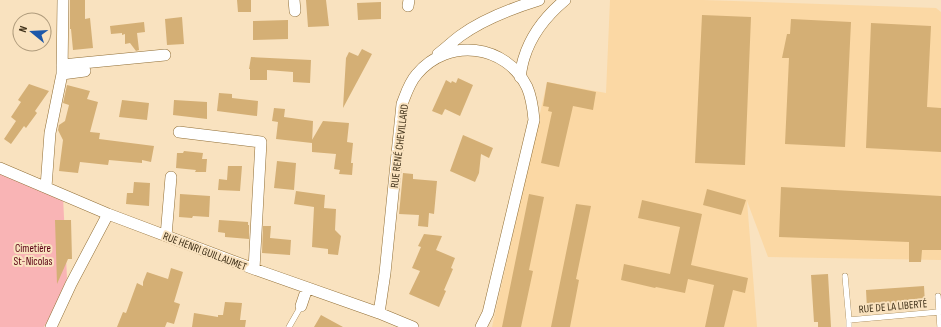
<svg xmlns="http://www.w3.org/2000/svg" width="941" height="327" viewBox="0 0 941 327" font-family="'Sofia Sans Condensed',sans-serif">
  <rect width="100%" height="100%" fill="#f9e2bf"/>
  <path fill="#fbd8a4" d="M 610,0 L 703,0 L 936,8 L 941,12 L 941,260 L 768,257 L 747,201 L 757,327 L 492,327 L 547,82 L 606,93 Z"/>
  <path fill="#f9b4b5" d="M 0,168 L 63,197 L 67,278 L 54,310 L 44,327 L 0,327 Z"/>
  <path fill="#d4af75" d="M 70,0 L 85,0 L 85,19 L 90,18 L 93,48 L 73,50 L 71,29 L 70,29 Z
    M 237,0 L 251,0 L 251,12 L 238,12 Z
    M 306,0 L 326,0 L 329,26 L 308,27 Z
    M 381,2 L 381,19 L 358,20 L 357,3 Z
    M 702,15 L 751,17 L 745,165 L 695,163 Z
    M 182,17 L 184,44 L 167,45 L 165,19 Z
    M 791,19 L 851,22 L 845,147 L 785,144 L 789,58 L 782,58 L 787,34 L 790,34 Z
    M 288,20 L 288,39 L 253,40 L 253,21 Z
    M 144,22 L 145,32 L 137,33 L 139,50 L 136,51 L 130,43 L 125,44 L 125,34 L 122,35 L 122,33 L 111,34 L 110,26 Z
    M 871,23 L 931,26 L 927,107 L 941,108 L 941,152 L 866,148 Z
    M 362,49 L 372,54 L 343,108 L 346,58 L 349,52 L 358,56 Z
    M 251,57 L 311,60 L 310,83 L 293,82 L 293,72 L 267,70 L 267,80 L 250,80 L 250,69 L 249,69 Z
    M 458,78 L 473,85 L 460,116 L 445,109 L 442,115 L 432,111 L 446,80 L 451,83 L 452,81 L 456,83 Z
    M 547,82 L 596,92 L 593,110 L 573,106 L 559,167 L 541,163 L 552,112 L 548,111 L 549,107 L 543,106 Z
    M 29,84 L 49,91 L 35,111 L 37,113 L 26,128 L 24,126 L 11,144 L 4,139 L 16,121 L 11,117 L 21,102 L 18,100 Z
    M 67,85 L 90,91 L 87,99 L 98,102 L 90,132 L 100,133 L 99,139 L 154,146 L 151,162 L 142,160 L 142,163 L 109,160 L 108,165 L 80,162 L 78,173 L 59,171 L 63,140 L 58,130 L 59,125 L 65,121 L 69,105 L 63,103 Z
    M 219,93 L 232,94 L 232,98 L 258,101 L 257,116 L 217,111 Z
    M 122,100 L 149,103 L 147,120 L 119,117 Z
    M 174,100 L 207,102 L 207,119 L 173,115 Z
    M 274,108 L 285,109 L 284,117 L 313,121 L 312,143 L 276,139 L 278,122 L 272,121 Z
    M 323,121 L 349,123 L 347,142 L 353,143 L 351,163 L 353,163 L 352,175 L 339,174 L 340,170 L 334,169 L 336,154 L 312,152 L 312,140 Z
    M 463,135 L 493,148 L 489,158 L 481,154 L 479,173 L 475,182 L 450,171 Z
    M 184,151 L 203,153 L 202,159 L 207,159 L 206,172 L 195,172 L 196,170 L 176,168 L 177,153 L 183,153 Z
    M 277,161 L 296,163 L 294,190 L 274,188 Z
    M 228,166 L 242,166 L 240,191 L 218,190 L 219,179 L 227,180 Z
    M 403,173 L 413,174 L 413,179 L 437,181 L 434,214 L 429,213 L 428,227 L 418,226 L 419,215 L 399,214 Z
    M 134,182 L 150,183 L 149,206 L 126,204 L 127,193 L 133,193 Z
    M 781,187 L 941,196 L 941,250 L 922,250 L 921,262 L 909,262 L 909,242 L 779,237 Z
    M 707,189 L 746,200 L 741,215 L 703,205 Z
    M 296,191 L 325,195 L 324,208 L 336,209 L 335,230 L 341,236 L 338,255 L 328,254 L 328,249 L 312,247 L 314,207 L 294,204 Z
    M 180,194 L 210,196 L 209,217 L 193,216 L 192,218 L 179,217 Z
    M 529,194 L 544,197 L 529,270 L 533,271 L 521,327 L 502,327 Z
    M 642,200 L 702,214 L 691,265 L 748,278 L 745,293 L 733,290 L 724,327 L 705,327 L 714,285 L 688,279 L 685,293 L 656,287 L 655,288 L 621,280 L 624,264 L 670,274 L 680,227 L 638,218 Z
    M 576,204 L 591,206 L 576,279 L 579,280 L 570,327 L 551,327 Z
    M 55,220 L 71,220 L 72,259 L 68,259 L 57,284 Z
    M 219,220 L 248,222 L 248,225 L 249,225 L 249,239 L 225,237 L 225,233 L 218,232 Z
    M 263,226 L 271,226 L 270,238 L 291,240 L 290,255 L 262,253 Z
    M 424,234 L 442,236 L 436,250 L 455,258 L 451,268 L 453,269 L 444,290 L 446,291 L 439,307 L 409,294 L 420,271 L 412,268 L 421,247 L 418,246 Z
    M 171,268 L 183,272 L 174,302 L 180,304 L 174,324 L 167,322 L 165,327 L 117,327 L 123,312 L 126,313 L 137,283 L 143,286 L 143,282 L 147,272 L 168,279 Z
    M 828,274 L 831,327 L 818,327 L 818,322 L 814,322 L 811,275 Z
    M 924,286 L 925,304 L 867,309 L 866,290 Z
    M 225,302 L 242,303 L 240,320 L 246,320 L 245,327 L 192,327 L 194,313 L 218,317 L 218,315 L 223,315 Z
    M 321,315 L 343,327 L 314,327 Z"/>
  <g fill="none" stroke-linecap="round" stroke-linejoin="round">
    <defs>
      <path id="lane" d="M 845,276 L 849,320
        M 938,296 L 940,327
        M 289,327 L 301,306
        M 849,327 L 849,320 L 939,312"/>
      <path id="street" d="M 294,0 L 295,11
        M 408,6 L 409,0
        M 438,54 C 446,48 452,42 460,36 C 482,20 513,8 539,0
        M 62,65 L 165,55
        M 62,74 L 85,71
        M 520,77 C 521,71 522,64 524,58 C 531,35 547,15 565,0
        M 179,132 L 261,142 L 254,269
        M 0,168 L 108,214 L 254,269 L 379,313 L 413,327
        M 46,187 L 50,133 L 62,74 L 63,0
        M 166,236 L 171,177
        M 301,306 L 307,288
        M 379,313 L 385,273 L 402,104 C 406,94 409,83 417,74 C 448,37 506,44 527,87 C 532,98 533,109 534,120 L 488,313 L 481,327
        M 51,327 L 71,284 L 108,214"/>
    </defs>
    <use href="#lane" stroke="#916e35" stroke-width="6"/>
    <use href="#street" stroke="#916e35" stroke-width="12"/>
    <use href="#lane" stroke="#fff" stroke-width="5.5"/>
    <use href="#street" stroke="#fff" stroke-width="11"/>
  </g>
  <g text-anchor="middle" stroke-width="4" stroke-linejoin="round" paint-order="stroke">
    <g font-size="11" fill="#3f3018" stroke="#f9e2bf">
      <text transform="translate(399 146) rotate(-83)" y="4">RUE RENÉ CHEVILLARD</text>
      <text transform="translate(205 251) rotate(21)" y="4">RUE HENRI GUILLAUMET</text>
      <text transform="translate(893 306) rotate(-5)" y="4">RUE DE LA LIBERTÉ</text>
    </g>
    <g font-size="11" fill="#5a0014" stroke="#f9e2bf">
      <text x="33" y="252">Cimetière<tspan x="33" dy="13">St-Nicolas</tspan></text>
    </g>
  </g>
  <g transform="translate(32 32) rotate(288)"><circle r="19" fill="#f9e2bf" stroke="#af9b7c"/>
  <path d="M0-3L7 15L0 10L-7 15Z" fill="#1c57a9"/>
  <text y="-6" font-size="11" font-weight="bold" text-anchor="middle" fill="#3f3018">N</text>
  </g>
</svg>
